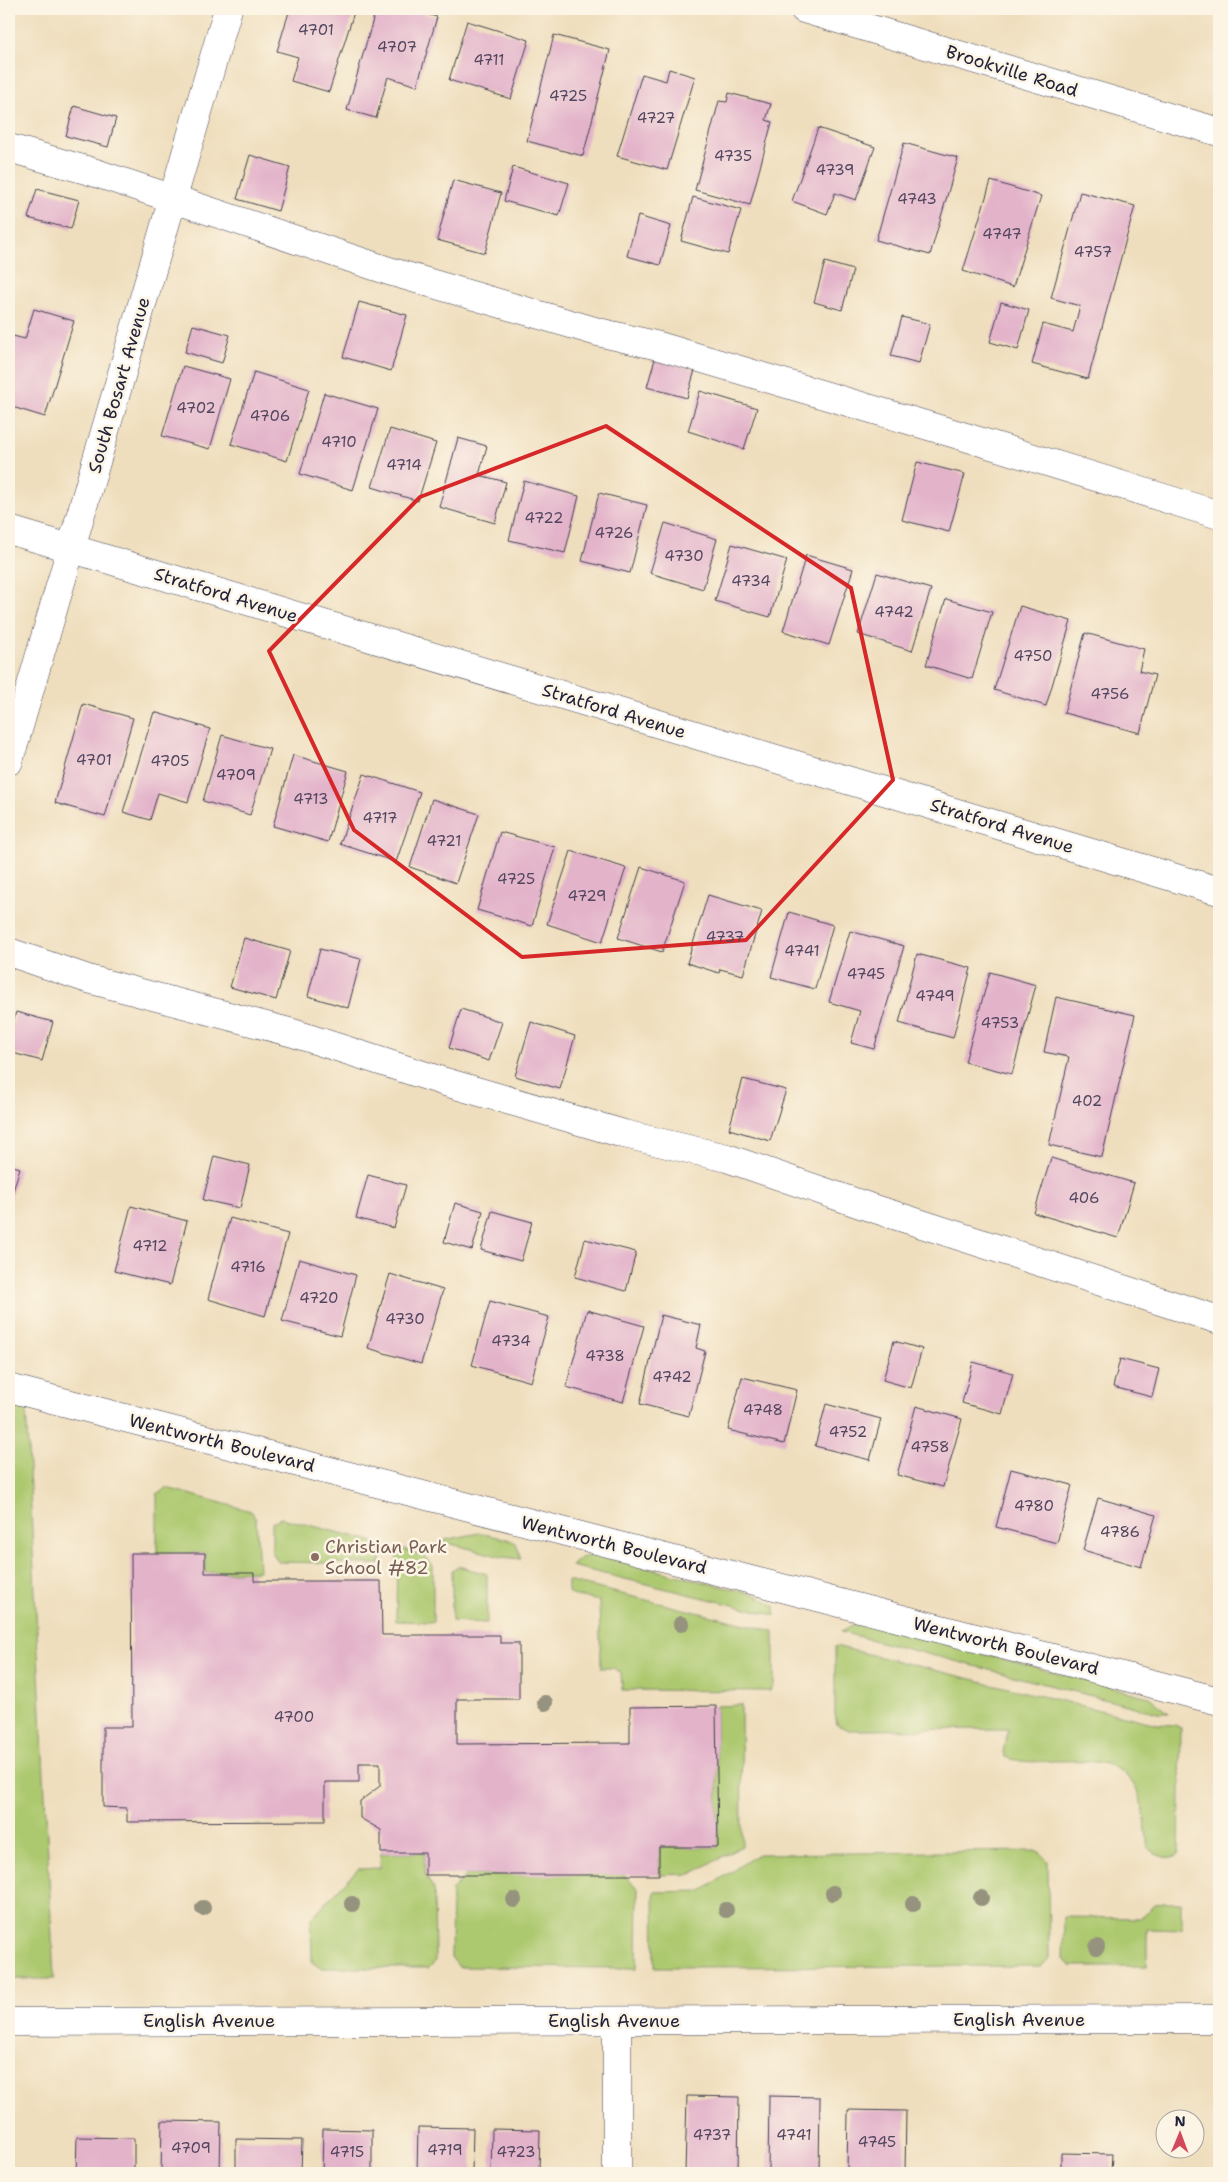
<svg xmlns="http://www.w3.org/2000/svg" width="1228" height="2182" viewBox="0 0 1228 2182" font-family="'Shantell Sans',sans-serif">
  <rect width="100%" height="100%" fill="#fcf5e5"/>
  <filter id="ink" filterUnits="userSpaceOnUse"><feTurbulence type="fractalNoise" baseFrequency=".02" numOctaves="2"/><feDisplacementMap in="SourceGraphic" scale="10" xChannelSelector="R" yChannelSelector="G"/><feConvolveMatrix kernelMatrix="1 2 1 2 8 2 1 2 1" color-interpolation-filters="sRGB"/></filter>
  <filter id="wash" filterUnits="userSpaceOnUse"><feTurbulence type="fractalNoise" baseFrequency=".0096" numOctaves="4" result="noise"/><feDisplacementMap in="SourceGraphic" scale="20" xChannelSelector="R" yChannelSelector="G"/><feGaussianBlur stdDeviation="1.12" result="paint"/><feColorMatrix in="noise" values="0 0 0 0 0 0 0 0 0 0 0 0 0 0 0 0 0 1.4 0 .05"/><feComposite in="paint" operator="in"/></filter>
  <g filter="url(#wash)">
    <rect width="100%" height="100%" fill="#efdebd"/>
    <path fill="#adc970" stroke="#687656" d="M 9,1404 L 26,1408 L 54,1979 L 9,1979 Z
      M 167,1488 L 251,1511 L 256,1518 L 259,1571 L 205,1573 L 205,1553 L 157,1554 L 157,1494 Z
      M 281,1518 L 372,1541 L 381,1552 L 381,1564 L 278,1562 L 272,1554 L 272,1522 Z
      M 479,1533 L 507,1539 L 516,1543 L 521,1559 L 502,1557 L 440,1541 Z
      M 404,1549 L 425,1556 L 433,1566 L 433,1622 L 396,1621 L 397,1555 Z
      M 594,1555 L 757,1595 L 775,1606 L 775,1615 L 571,1566 L 580,1558 Z
      M 458,1566 L 487,1574 L 487,1623 L 452,1621 L 452,1570 Z
      M 568,1581 L 774,1631 L 774,1685 L 770,1691 L 622,1690 L 621,1673 L 614,1668 L 601,1668 L 599,1601 L 572,1595 L 568,1592 Z
      M 867,1624 L 1149,1697 L 1169,1713 L 1158,1713 L 841,1632 L 853,1625 Z
      M 835,1646 L 1157,1724 L 1175,1725 L 1181,1728 L 1179,1854 C 1168,1861 1158,1856 1148,1849 C 1146,1837 1146,1825 1144,1814 C 1133,1759 1101,1760 1054,1761 C 1036,1762 1021,1763 1005,1757 L 1003,1752 L 1008,1729 L 849,1730 L 837,1725 L 835,1714 Z
      M 741,1705 L 742,1846 L 691,1874 L 659,1875 L 659,1847 L 718,1847 L 716,1706 Z
      M 1038,1851 L 1048,1861 L 1049,1958 L 1042,1966 L 655,1967 L 654,1892 L 702,1891 L 758,1854 Z
      M 381,1853 L 425,1853 L 425,1875 L 434,1889 L 435,1962 L 429,1968 L 320,1968 L 312,1962 L 311,1918 L 358,1869 L 380,1868 Z
      M 622,1874 L 638,1888 L 637,1968 L 459,1967 L 451,1957 L 452,1890 L 466,1875 Z
      M 1163,1903 L 1182,1903 L 1182,1930 L 1147,1929 L 1147,1966 L 1071,1966 L 1063,1959 L 1064,1917 L 1141,1918 L 1155,1905 Z"/>
    <g id="blocks">
      <path fill="#e3b3ca" d="M 290,9 L 355,9 L 329,92 L 291,81 L 298,57 L 277,51 Z
        M 376,9 L 408,9 L 437,17 L 417,86 L 388,77 L 376,118 L 347,110 Z
        M 467,21 L 529,40 L 511,99 L 449,80 Z
        M 554,35 L 610,50 L 583,156 L 527,141 Z
        M 669,69 L 695,77 L 667,170 L 617,156 L 642,74 L 666,81 Z
        M 729,93 L 771,104 L 766,120 L 772,122 L 750,205 L 695,190 L 719,101 L 727,102 Z
        M 74,106 L 116,118 L 108,147 L 66,136 Z
        M 818,128 L 875,147 L 856,200 L 835,193 L 827,214 L 792,201 Z
        M 904,143 L 958,158 L 930,255 L 876,240 Z
        M 250,155 L 290,167 L 278,211 L 237,199 Z
        M 513,167 L 569,183 L 559,216 L 504,201 Z
        M 453,180 L 501,193 L 485,253 L 437,240 Z
        M 991,181 L 1041,196 L 1013,287 L 963,271 Z
        M 37,189 L 79,200 L 71,229 L 28,218 Z
        M 1080,192 L 1135,206 L 1088,379 L 1032,364 L 1043,324 L 1073,332 L 1080,306 L 1051,298 Z
        M 693,197 L 741,210 L 728,254 L 681,241 Z
        M 638,216 L 671,226 L 660,265 L 627,256 Z
        M 825,262 L 853,270 L 842,310 L 814,302 Z
        M 359,302 L 407,315 L 391,371 L 343,357 Z
        M 1001,302 L 1029,310 L 1018,350 L 990,342 Z
        M 34,309 L 74,321 L 45,417 L 9,406 L 9,335 L 25,339 Z
        M 902,317 L 930,324 L 919,363 L 891,356 Z
        M 193,325 L 230,335 L 222,363 L 185,352 Z
        M 655,359 L 695,370 L 687,398 L 647,387 Z
        M 183,366 L 230,379 L 210,449 L 162,436 Z
        M 254,372 L 309,389 L 287,461 L 231,444 Z
        M 700,391 L 757,408 L 744,449 L 688,431 Z
        M 324,393 L 378,409 L 353,490 L 300,474 Z
        M 390,429 L 436,443 L 418,501 L 372,487 Z
        M 458,438 L 487,446 L 479,475 L 506,482 L 495,523 L 439,507 Z
        M 917,462 L 965,474 L 949,532 L 902,520 Z
        M 524,481 L 579,496 L 565,553 L 509,540 Z
        M 599,493 L 647,505 L 630,573 L 582,561 Z
        M 665,523 L 717,539 L 703,589 L 650,573 Z
        M 732,544 L 787,560 L 770,617 L 715,601 Z
        M 806,555 L 853,569 L 829,645 L 783,631 Z
        M 877,573 L 931,589 L 912,651 L 858,634 Z
        M 946,599 L 992,612 L 972,679 L 926,665 Z
        M 1020,606 L 1071,621 L 1046,706 L 994,690 Z
        M 1085,633 L 1144,649 L 1139,671 L 1155,675 L 1140,733 L 1064,713 Z
        M 83,704 L 133,718 L 105,817 L 55,803 Z
        M 154,712 L 210,729 L 188,802 L 158,793 L 150,820 L 123,812 Z
        M 222,735 L 270,749 L 250,815 L 203,801 Z
        M 293,755 L 348,771 L 328,842 L 273,826 Z
        M 364,774 L 420,792 L 396,862 L 340,844 Z
        M 432,799 L 479,814 L 456,883 L 410,867 Z
        M 500,832 L 555,847 L 532,926 L 477,910 Z
        M 571,851 L 626,868 L 602,942 L 547,924 Z
        M 641,867 L 685,881 L 662,952 L 618,938 Z
        M 708,895 L 762,911 L 743,975 L 720,969 L 719,973 L 687,963 Z
        M 789,912 L 833,925 L 815,989 L 771,977 Z
        M 850,931 L 904,946 L 874,1049 L 851,1043 L 860,1011 L 829,1002 Z
        M 244,938 L 290,951 L 276,1000 L 230,987 Z
        M 320,949 L 361,959 L 348,1008 L 308,996 Z
        M 917,954 L 971,968 L 953,1038 L 899,1023 Z
        M 990,972 L 1036,985 L 1012,1074 L 965,1062 Z
        M 1056,997 L 1135,1015 L 1102,1157 L 1049,1145 L 1069,1057 L 1044,1052 Z
        M 461,1009 L 502,1022 L 489,1061 L 449,1048 Z
        M 16,1012 L 53,1022 L 42,1061 L 9,1052 L 9,1036 Z
        M 531,1022 L 575,1036 L 560,1089 L 515,1076 Z
        M 743,1079 L 786,1090 L 770,1141 L 729,1129 Z
        M 214,1156 L 250,1165 L 240,1208 L 203,1200 Z
        M 1051,1158 L 1134,1183 L 1118,1238 L 1034,1213 Z
        M 9,1165 L 20,1168 L 9,1204 Z
        M 368,1175 L 406,1185 L 394,1228 L 356,1218 Z
        M 455,1203 L 483,1211 L 472,1250 L 444,1242 Z
        M 131,1206 L 187,1221 L 170,1285 L 114,1271 Z
        M 492,1211 L 532,1222 L 521,1261 L 481,1250 Z
        M 230,1218 L 288,1234 L 265,1316 L 208,1299 Z
        M 585,1239 L 636,1252 L 626,1291 L 575,1277 Z
        M 299,1259 L 356,1275 L 340,1336 L 282,1321 Z
        M 390,1274 L 443,1290 L 421,1364 L 368,1348 Z
        M 490,1301 L 549,1317 L 531,1382 L 472,1365 Z
        M 587,1310 L 644,1326 L 623,1402 L 566,1387 Z
        M 661,1315 L 701,1325 L 696,1348 L 705,1351 L 689,1416 L 640,1404 Z
        M 894,1341 L 922,1349 L 911,1388 L 883,1380 Z
        M 1120,1359 L 1159,1369 L 1152,1397 L 1113,1387 Z
        M 973,1362 L 1013,1373 L 1002,1414 L 962,1403 Z
        M 742,1377 L 797,1390 L 784,1444 L 728,1430 Z
        M 826,1404 L 881,1419 L 870,1460 L 815,1446 Z
        M 916,1406 L 962,1419 L 943,1487 L 897,1475 Z
        M 1011,1469 L 1072,1485 L 1057,1543 L 996,1527 Z
        M 1098,1498 L 1156,1515 L 1141,1567 L 1083,1550 Z
        M 131,1553 L 205,1553 L 205,1573 L 254,1573 L 254,1581 L 381,1581 L 382,1635 L 500,1635 L 500,1643 L 519,1643 L 519,1699 L 457,1699 L 457,1744 L 630,1743 L 630,1707 L 716,1706 L 718,1847 L 659,1847 L 659,1875 L 425,1875 L 425,1853 L 381,1853 L 381,1830 L 360,1818 L 360,1801 L 380,1786 L 380,1763 L 359,1763 L 359,1782 L 325,1782 L 325,1821 L 127,1822 L 127,1808 L 103,1807 L 103,1727 L 132,1727 Z
        M 687,2096 L 739,2097 L 738,2173 L 685,2173 Z
        M 769,2096 L 820,2097 L 819,2173 L 768,2173 Z
        M 848,2110 L 906,2111 L 905,2173 L 847,2173 Z
        M 162,2121 L 221,2122 L 220,2173 L 161,2173 Z
        M 418,2127 L 473,2128 L 472,2173 L 417,2173 Z
        M 323,2129 L 372,2130 L 372,2173 L 322,2173 Z
        M 492,2129 L 540,2130 L 539,2173 L 491,2173 Z
        M 77,2137 L 134,2138 L 134,2173 L 76,2173 Z
        M 236,2139 L 302,2140 L 301,2173 L 236,2173 Z
        M 1061,2153 L 1112,2154 L 1111,2173 L 1061,2173 Z"/>
    </g>
  </g>
  <g filter="url(#ink)">
    <use href="#blocks" fill-opacity="0" stroke="#413e4e" stroke-width="1"/>
    <g fill="none" stroke-linecap="round" stroke-linejoin="round">
      <defs>
        <path id="minor" d="M 804,9 L 1219,132
          M 9,148 L 93,172 L 389,271 L 598,332 L 659,346 L 959,435 L 1219,515
          M 9,530 L 1219,891
          M 9,761 L 228,9
          M 9,952 L 88,979 L 293,1033 L 442,1081 L 624,1134 L 727,1158 L 863,1205 L 1219,1320
          M 9,1388 L 1219,1701
          M 617,2021 L 617,2173"/>
        <path id="major" d="M 9,2022 L 1219,2019"/>
      </defs>
      <use href="#minor" stroke="#413e4e" stroke-width="29"/>
      <use href="#major" stroke="#413e4e" stroke-width="29"/>
      <use href="#minor" stroke="#fff" stroke-width="28"/>
      <use href="#major" stroke="#fff" stroke-width="28"/>
    </g>
    <g fill="#95927e">
      <circle cx="681" cy="1624" r="8"/>
      <circle cx="545" cy="1703" r="8"/>
      <circle cx="833" cy="1893" r="8"/>
      <circle cx="981" cy="1898" r="8"/>
      <circle cx="514" cy="1900" r="8"/>
      <circle cx="352" cy="1904" r="8"/>
      <circle cx="913" cy="1904" r="8"/>
      <circle cx="203" cy="1908" r="8"/>
      <circle cx="726" cy="1910" r="8"/>
      <circle cx="1097" cy="1947" r="8"/>
    </g>
  </g>
  <path fill="none" stroke="#d62828" stroke-width="4" stroke-linejoin="round" d="M 606,426 L 851,588 L 893,780 L 746,940 L 522,957 L 354,830 L 269,651 L 420,497 Z"/>
  <circle fill="#8d6e63" stroke="#fcf5e5" stroke-width="2" cx="315" cy="1557" r="5"/>
  <g text-anchor="middle" stroke-width="5" stroke-linejoin="round" paint-order="stroke">
    <g font-size="15" fill="#52465f">
      <text x="316" y="35">4701</text>
      <text x="397" y="52">4707</text>
      <text x="489" y="65">4711</text>
      <text x="568" y="101">4725</text>
      <text x="656" y="123">4727</text>
      <text x="733" y="161">4735</text>
      <text x="835" y="175">4739</text>
      <text x="917" y="204">4743</text>
      <text x="1002" y="239">4747</text>
      <text x="1093" y="257">4757</text>
      <text x="196" y="413">4702</text>
      <text x="270" y="421">4706</text>
      <text x="339" y="447">4710</text>
      <text x="404" y="470">4714</text>
      <text x="544" y="523">4722</text>
      <text x="614" y="538">4726</text>
      <text x="684" y="561">4730</text>
      <text x="751" y="586">4734</text>
      <text x="894" y="617">4742</text>
      <text x="1033" y="661">4750</text>
      <text x="1110" y="699">4756</text>
      <text x="94" y="765">4701</text>
      <text x="170" y="766">4705</text>
      <text x="236" y="780">4709</text>
      <text x="311" y="804">4713</text>
      <text x="380" y="823">4717</text>
      <text x="444" y="846">4721</text>
      <text x="516" y="884">4725</text>
      <text x="587" y="901">4729</text>
      <text x="725" y="942">4737</text>
      <text x="802" y="956">4741</text>
      <text x="866" y="979">4745</text>
      <text x="935" y="1001">4749</text>
      <text x="1000" y="1028">4753</text>
      <text x="1087" y="1106">402</text>
      <text x="1084" y="1203">406</text>
      <text x="150" y="1251">4712</text>
      <text x="248" y="1272">4716</text>
      <text x="319" y="1303">4720</text>
      <text x="405" y="1324">4730</text>
      <text x="511" y="1346">4734</text>
      <text x="605" y="1361">4738</text>
      <text x="672" y="1382">4742</text>
      <text x="763" y="1415">4748</text>
      <text x="848" y="1437">4752</text>
      <text x="930" y="1452">4758</text>
      <text x="1034" y="1511">4780</text>
      <text x="1120" y="1537">4786</text>
      <text x="294" y="1722">4700</text>
      <text x="712" y="2140">4737</text>
      <text x="794" y="2140">4741</text>
      <text x="877" y="2147">4745</text>
      <text x="191" y="2153">4709</text>
      <text x="445" y="2155">4719</text>
      <text x="347" y="2157">4715</text>
      <text x="516" y="2157">4723</text>
    </g>
    <g font-size="18" fill="#22223b" stroke="#fcf5e5">
      <text transform="translate(1012 71) rotate(17)" y="6">Brookville Road</text>
      <text transform="translate(119 385) rotate(-74)" y="6">South Bosart Avenue</text>
      <text transform="translate(226 595) rotate(17)" y="6">Stratford Avenue</text>
      <text transform="translate(614 711) rotate(17)" y="6">Stratford Avenue</text>
      <text transform="translate(1002 826) rotate(17)" y="6">Stratford Avenue</text>
      <text transform="translate(222 1443) rotate(14)" y="6">Wentworth Boulevard</text>
      <text transform="translate(614 1545) rotate(14)" y="6">Wentworth Boulevard</text>
      <text transform="translate(1006 1646) rotate(14)" y="6">Wentworth Boulevard</text>
      <text x="1019" y="2026">English Avenue</text>
      <text x="209" y="2027">English Avenue</text>
      <text x="614" y="2027">English Avenue</text>
    </g>
    <g font-size="18" fill="#785e54" stroke="#fcf5e5" text-anchor="start">
      <text x="325" y="1553">Christian Park<tspan x="325" dy="21">School #82</tspan></text>
    </g>
  </g>
  <rect width="1228" height="2182" fill="none" stroke="#fcf5e5" stroke-width="30"/>
  <g transform="translate(1180 2134) rotate(1)"><circle r="24" fill="#fcf5e5" stroke="#a5a1a1"/>
  <path d="M0-4L9 19L0 12L-9 19Z" fill="#d1495b"/>
  <text y="-8" font-size="14" font-weight="bold" text-anchor="middle" fill="#22223b">N</text>
  </g>
</svg>
